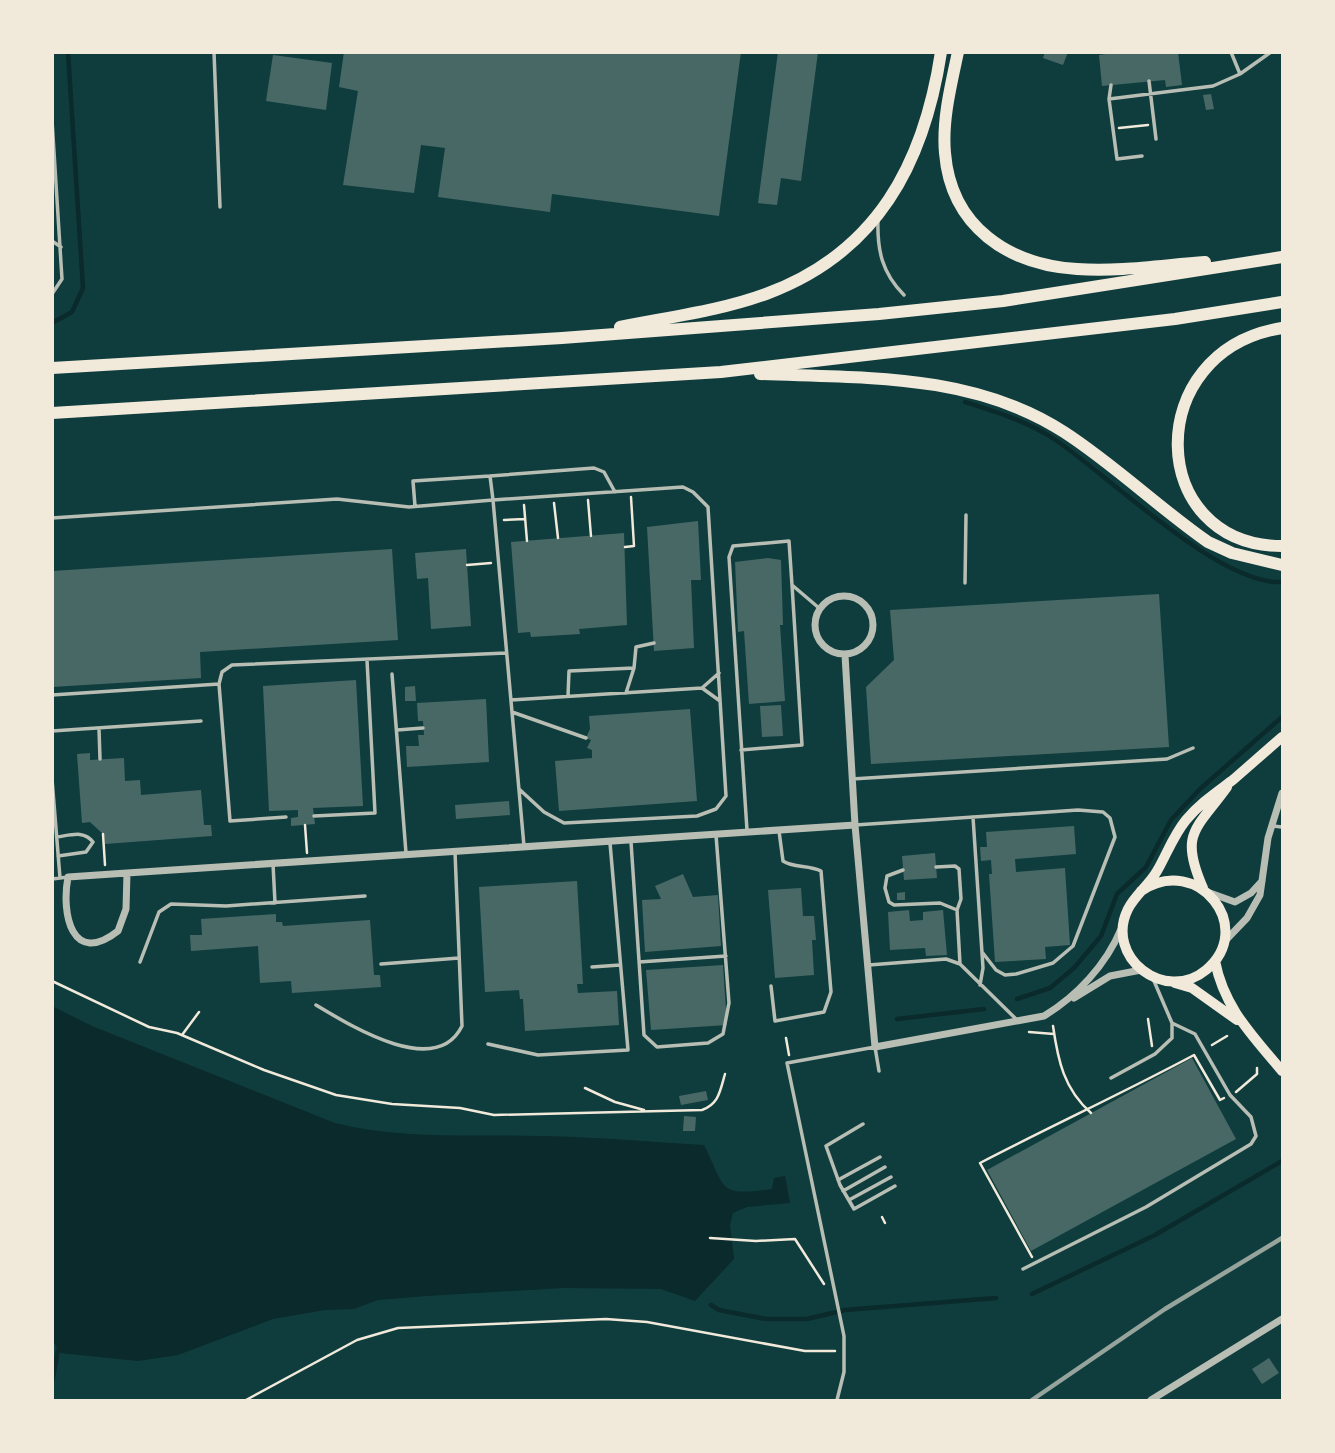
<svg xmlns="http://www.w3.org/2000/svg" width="1335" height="1453" viewBox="0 0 1335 1453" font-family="'Archivo Narrow',sans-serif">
  <rect width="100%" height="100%" fill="#0f3d3e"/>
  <path fill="#0a2a2b" d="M 52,1006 L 92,1026 L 335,1123 C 404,1140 473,1134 543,1136 C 597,1137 650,1142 704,1145 C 727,1191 717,1196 772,1189 L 774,1178 L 785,1176 L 790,1203 L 747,1207 L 733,1213 L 730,1225 L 734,1259 L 695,1301 L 661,1289 L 563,1288 L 427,1296 L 378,1300 L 354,1309 L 325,1310 L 273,1319 L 178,1355 L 138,1361 L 60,1353 L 52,1339 Z"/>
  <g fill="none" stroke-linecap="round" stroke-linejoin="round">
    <path stroke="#0a2a2b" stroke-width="4.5" d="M 52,323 L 72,312 L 83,288 L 68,52
      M 965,402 C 996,412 1027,421 1054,439 C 1107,474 1220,586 1282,582
      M 1017,999 L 1050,988 L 1074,968 L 1101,936 L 1117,894 L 1146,867 L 1171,820 L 1200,789 L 1282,717
      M 897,1019 L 984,1009
      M 1032,1294 L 1155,1235 L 1282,1161
      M 711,1305 L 719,1310 L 766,1319 L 807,1319 L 845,1310 L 996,1298
      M 52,1382 L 58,1350"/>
  </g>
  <path fill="#486865" d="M 344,52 L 741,52 L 719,216 L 552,194 L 550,212 L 438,197 L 445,148 L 421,145 L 414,193 L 343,185 L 358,91 L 339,87 Z
    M 778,52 L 818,52 L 801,181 L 781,178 L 777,205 L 758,203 Z
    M 1045,52 L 1068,52 L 1063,65 L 1043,58 Z
    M 1119,52 L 1178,52 L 1182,85 L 1166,87 L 1165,80 L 1102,86 L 1099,55 Z
    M 273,55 L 332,63 L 326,110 L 266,101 Z
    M 1211,94 L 1214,109 L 1206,110 L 1203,95 Z
    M 698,521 L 701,580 L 691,580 L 694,648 L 654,651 L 647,527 Z
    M 624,533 L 627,625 L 579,629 L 580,634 L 531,637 L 530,632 L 518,633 L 511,542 Z
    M 392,549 L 398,640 L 200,652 L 201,678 L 52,687 L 52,571 Z
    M 466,549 L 471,626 L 431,629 L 428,578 L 417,579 L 415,553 Z
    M 768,558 L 781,560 L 783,625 L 780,625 L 785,701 L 749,704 L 744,631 L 738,632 L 735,562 Z
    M 1159,594 L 1169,747 L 871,764 L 866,687 L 894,660 L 890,610 Z
    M 356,680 L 363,806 L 313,808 L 315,824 L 291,826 L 291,818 L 298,817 L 298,810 L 269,811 L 263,686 Z
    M 415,686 L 416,701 L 405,701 L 405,687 Z
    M 486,699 L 489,762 L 407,767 L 406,746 L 419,746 L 418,735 L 424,735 L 423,721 L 418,721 L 417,703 Z
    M 781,705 L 783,736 L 762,737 L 760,706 Z
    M 690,709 L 697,801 L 559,811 L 555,761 L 592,758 L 592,750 L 587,748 L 591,740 L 586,738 L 590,729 L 589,716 Z
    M 90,753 L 90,760 L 124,758 L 125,781 L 140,780 L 141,795 L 201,790 L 204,825 L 211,825 L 212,836 L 105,844 L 104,835 L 90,822 L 82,823 L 77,754 Z
    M 509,801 L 510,815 L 456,819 L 455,805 Z
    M 1074,826 L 1076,854 L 1015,859 L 1016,872 L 1065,868 L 1070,945 L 1045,947 L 1046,959 L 995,962 L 989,874 L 992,874 L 991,860 L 981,861 L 980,847 L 987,847 L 986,832 Z
    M 935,853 L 937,878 L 904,880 L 902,856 Z
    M 683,874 L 693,897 L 718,895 L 721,946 L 645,952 L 642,900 L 661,899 L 655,886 Z
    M 577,881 L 583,984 L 577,984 L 578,993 L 617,991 L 619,1025 L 525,1031 L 523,999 L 520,999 L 519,990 L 485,992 L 479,887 Z
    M 801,888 L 803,916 L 814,916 L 816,940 L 812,940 L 814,975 L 775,978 L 768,890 Z
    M 905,892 L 905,900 L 897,900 L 897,893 Z
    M 909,910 L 910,921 L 923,920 L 923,912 L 943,910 L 947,955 L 926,956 L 925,948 L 890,950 L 888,912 Z
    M 276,914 L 276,922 L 282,922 L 283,926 L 370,920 L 374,975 L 380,975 L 381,987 L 292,993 L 291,981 L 260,983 L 258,946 L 191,951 L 190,935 L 202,935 L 201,919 Z
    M 723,965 L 727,1025 L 651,1030 L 646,970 Z
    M 1192,1058 L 1236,1139 L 1031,1251 L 987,1170 Z
    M 706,1091 L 708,1100 L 681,1105 L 679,1096 Z
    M 684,1116 L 696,1117 L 695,1131 L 683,1131 Z
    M 1269,1358 L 1279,1373 L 1262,1384 L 1252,1369 Z"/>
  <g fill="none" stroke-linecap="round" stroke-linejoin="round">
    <path stroke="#f1e9da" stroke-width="2.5" d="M 1119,128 L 1148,125
      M 588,500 L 591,536
      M 554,503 L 558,538
      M 524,505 L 527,541
      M 504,520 L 525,519
      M 625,547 L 634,546 L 631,497
      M 467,565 L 491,563
      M 305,825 L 307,853
      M 103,834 L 105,865
      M 52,981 L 149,1027 L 177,1033 L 264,1070 L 336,1095 L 392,1104 L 460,1108 L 494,1115 L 702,1110 C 719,1104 720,1091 725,1074
      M 1148,1019 L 1152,1046
      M 1053,1026 C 1058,1061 1064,1089 1091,1113
      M 1029,1032 L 1054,1034
      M 182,1035 L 199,1012
      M 786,1038 L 789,1055
      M 1212,1045 L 1227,1036
      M 585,1088 L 615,1102 L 644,1110
      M 1236,1092 L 1257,1074 L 1257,1068
      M 882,1217 L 885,1223
      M 710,1238 L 756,1241 L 795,1239 L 824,1284
      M 1032,1257 L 980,1163 C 1051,1126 1123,1093 1194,1055 L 1220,1100 L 1224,1098
      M 246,1400 L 357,1340 L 398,1328 L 606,1319 L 647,1322 L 805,1351 L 835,1351"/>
    <path stroke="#b8beb3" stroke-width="3.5" d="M 214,52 L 220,207
      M 1231,52 L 1240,74 L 1271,52
      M 1149,81 L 1156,139
      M 1111,85 L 1109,99 L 1117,159 L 1142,156
      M 1109,99 L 1213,86 L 1240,74
      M 52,120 L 62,279 L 52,294
      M 878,220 C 877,250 882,273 904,295
      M 52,241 L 61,247
      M 415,506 L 413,481 L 490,476
      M 52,518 L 337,499 L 409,507 L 493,500 L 524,846
      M 965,583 L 966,515
      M 392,674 L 406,853
      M 702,688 L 719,673
      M 626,693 L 634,668 L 636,647 L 654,643
      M 52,695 L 219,684
      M 568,696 L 569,671 L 634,668
      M 511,700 L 702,688 L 720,701
      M 512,712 L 586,738
      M 99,729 L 100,759
      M 397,730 L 423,728
      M 52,731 L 201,721
      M 741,750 L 802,745 L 792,585
      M 52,779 L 60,878
      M 852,779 L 1167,759 L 1193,748
      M 519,789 L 544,812 L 564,823 L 697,816 L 716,809 L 726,796 L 708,507 L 693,492 L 683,487 L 493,500 L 490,476 L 594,468 L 604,472 L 615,492
      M 314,816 L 375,813 L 367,660
      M 286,817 L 230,821 L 219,684 L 222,672 L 232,665 L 506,653
      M 973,817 L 983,968 L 980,985
      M 855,825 L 1078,810 L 1103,812 L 1110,818 L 1115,837 L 1073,946 L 1053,963 L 1016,974 L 1005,975 L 996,970 L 982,952
      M 1273,826 L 1282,827
      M 747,830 L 729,557 L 733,546 L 789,541 L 792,585 L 819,608
      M 57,837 C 71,835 84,830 93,842 L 86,852 L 58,856
      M 631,842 L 644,1035 L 657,1047 L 708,1043 L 723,1034 L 729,1003 L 716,835
      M 273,864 L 275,903
      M 936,867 L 955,866 L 959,869 L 961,899 L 957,910
      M 903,870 L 887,876 L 885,888 L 889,902 L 894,905 L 940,903 L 957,910 L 960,964
      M 52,879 L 68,877
      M 140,962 L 159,912 L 171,904 L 226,906 L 365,896
      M 639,962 L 726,956
      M 381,964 L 459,958
      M 869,965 L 946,959 L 960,964 L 1016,1019
      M 592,967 L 620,965
      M 771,986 L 775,1021 L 824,1012 L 831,992 L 821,871 C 809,865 793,868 783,861 L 779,831
      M 316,1005 C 351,1026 436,1079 462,1026 L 455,852
      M 488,1044 L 538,1055 L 628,1050 L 610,843
      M 1111,1078 L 1155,1054 L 1172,1038 L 1172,1023 L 1154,981
      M 863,1124 L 826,1146 L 840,1185 L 854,1209 L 895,1186
      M 838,1180 L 880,1157
      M 843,1191 L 885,1167
      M 849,1200 L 891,1177
      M 1023,1269 L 1146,1207 L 1251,1144 L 1256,1136 L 1251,1117 L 1230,1095 L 1195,1034 L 1172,1023
      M 837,1400 L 844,1372 L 844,1336 L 787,1063 L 875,1047 L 879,1071"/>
    <path stroke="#b8beb3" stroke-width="7" d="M815 625a29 29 0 1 1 58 0a29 29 0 1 1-58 0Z
      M 845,655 L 855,825 L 875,1047 L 1044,1016 C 1077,996 1106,965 1121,929
      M 127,873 L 126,909 L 118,931 C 72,967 61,914 68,877 L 127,873 C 369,857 612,841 855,825
      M 1210,893 L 1235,902 L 1251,893 L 1262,881
      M 1225,941 L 1247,918 L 1260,895 L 1268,838 L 1282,793
      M 1074,998 L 1110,976 L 1141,970
      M 1151,1400 L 1282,1319"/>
    <path stroke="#f1e9da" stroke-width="10" d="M 1203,888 C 1179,833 1196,830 1227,787
      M 1141,891 C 1198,853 1257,928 1206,970 C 1165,1004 1104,957 1128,909 C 1135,895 1149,885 1157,871 C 1167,854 1173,836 1186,820 C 1200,803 1217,792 1234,779 C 1250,765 1266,751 1282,737
      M 1215,961 C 1224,1008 1253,1036 1282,1071
      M 1175,983 L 1192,988 L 1237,1020"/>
    <path stroke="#f1e9da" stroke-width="12" d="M 958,52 C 951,85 942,120 945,153 C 951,227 1009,265 1077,269 C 1119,272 1163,265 1205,262
      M 620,327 C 669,317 720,311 766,294 C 877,253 924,164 941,52
      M 1282,328 C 1140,351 1146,546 1282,546
      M 52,368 L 562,338 L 879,314 L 1003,301 L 1282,257
      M 760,374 C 864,378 973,373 1064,432 C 1115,465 1159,508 1208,542 L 1232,553 L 1282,565
      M 52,413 L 721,372 L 1175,319 L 1282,302"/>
    <path stroke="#97a49c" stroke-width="4.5" d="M 1032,1400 L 1165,1309 L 1282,1238"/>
  </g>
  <rect width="1335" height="1453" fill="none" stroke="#f1e9da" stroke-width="108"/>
</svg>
